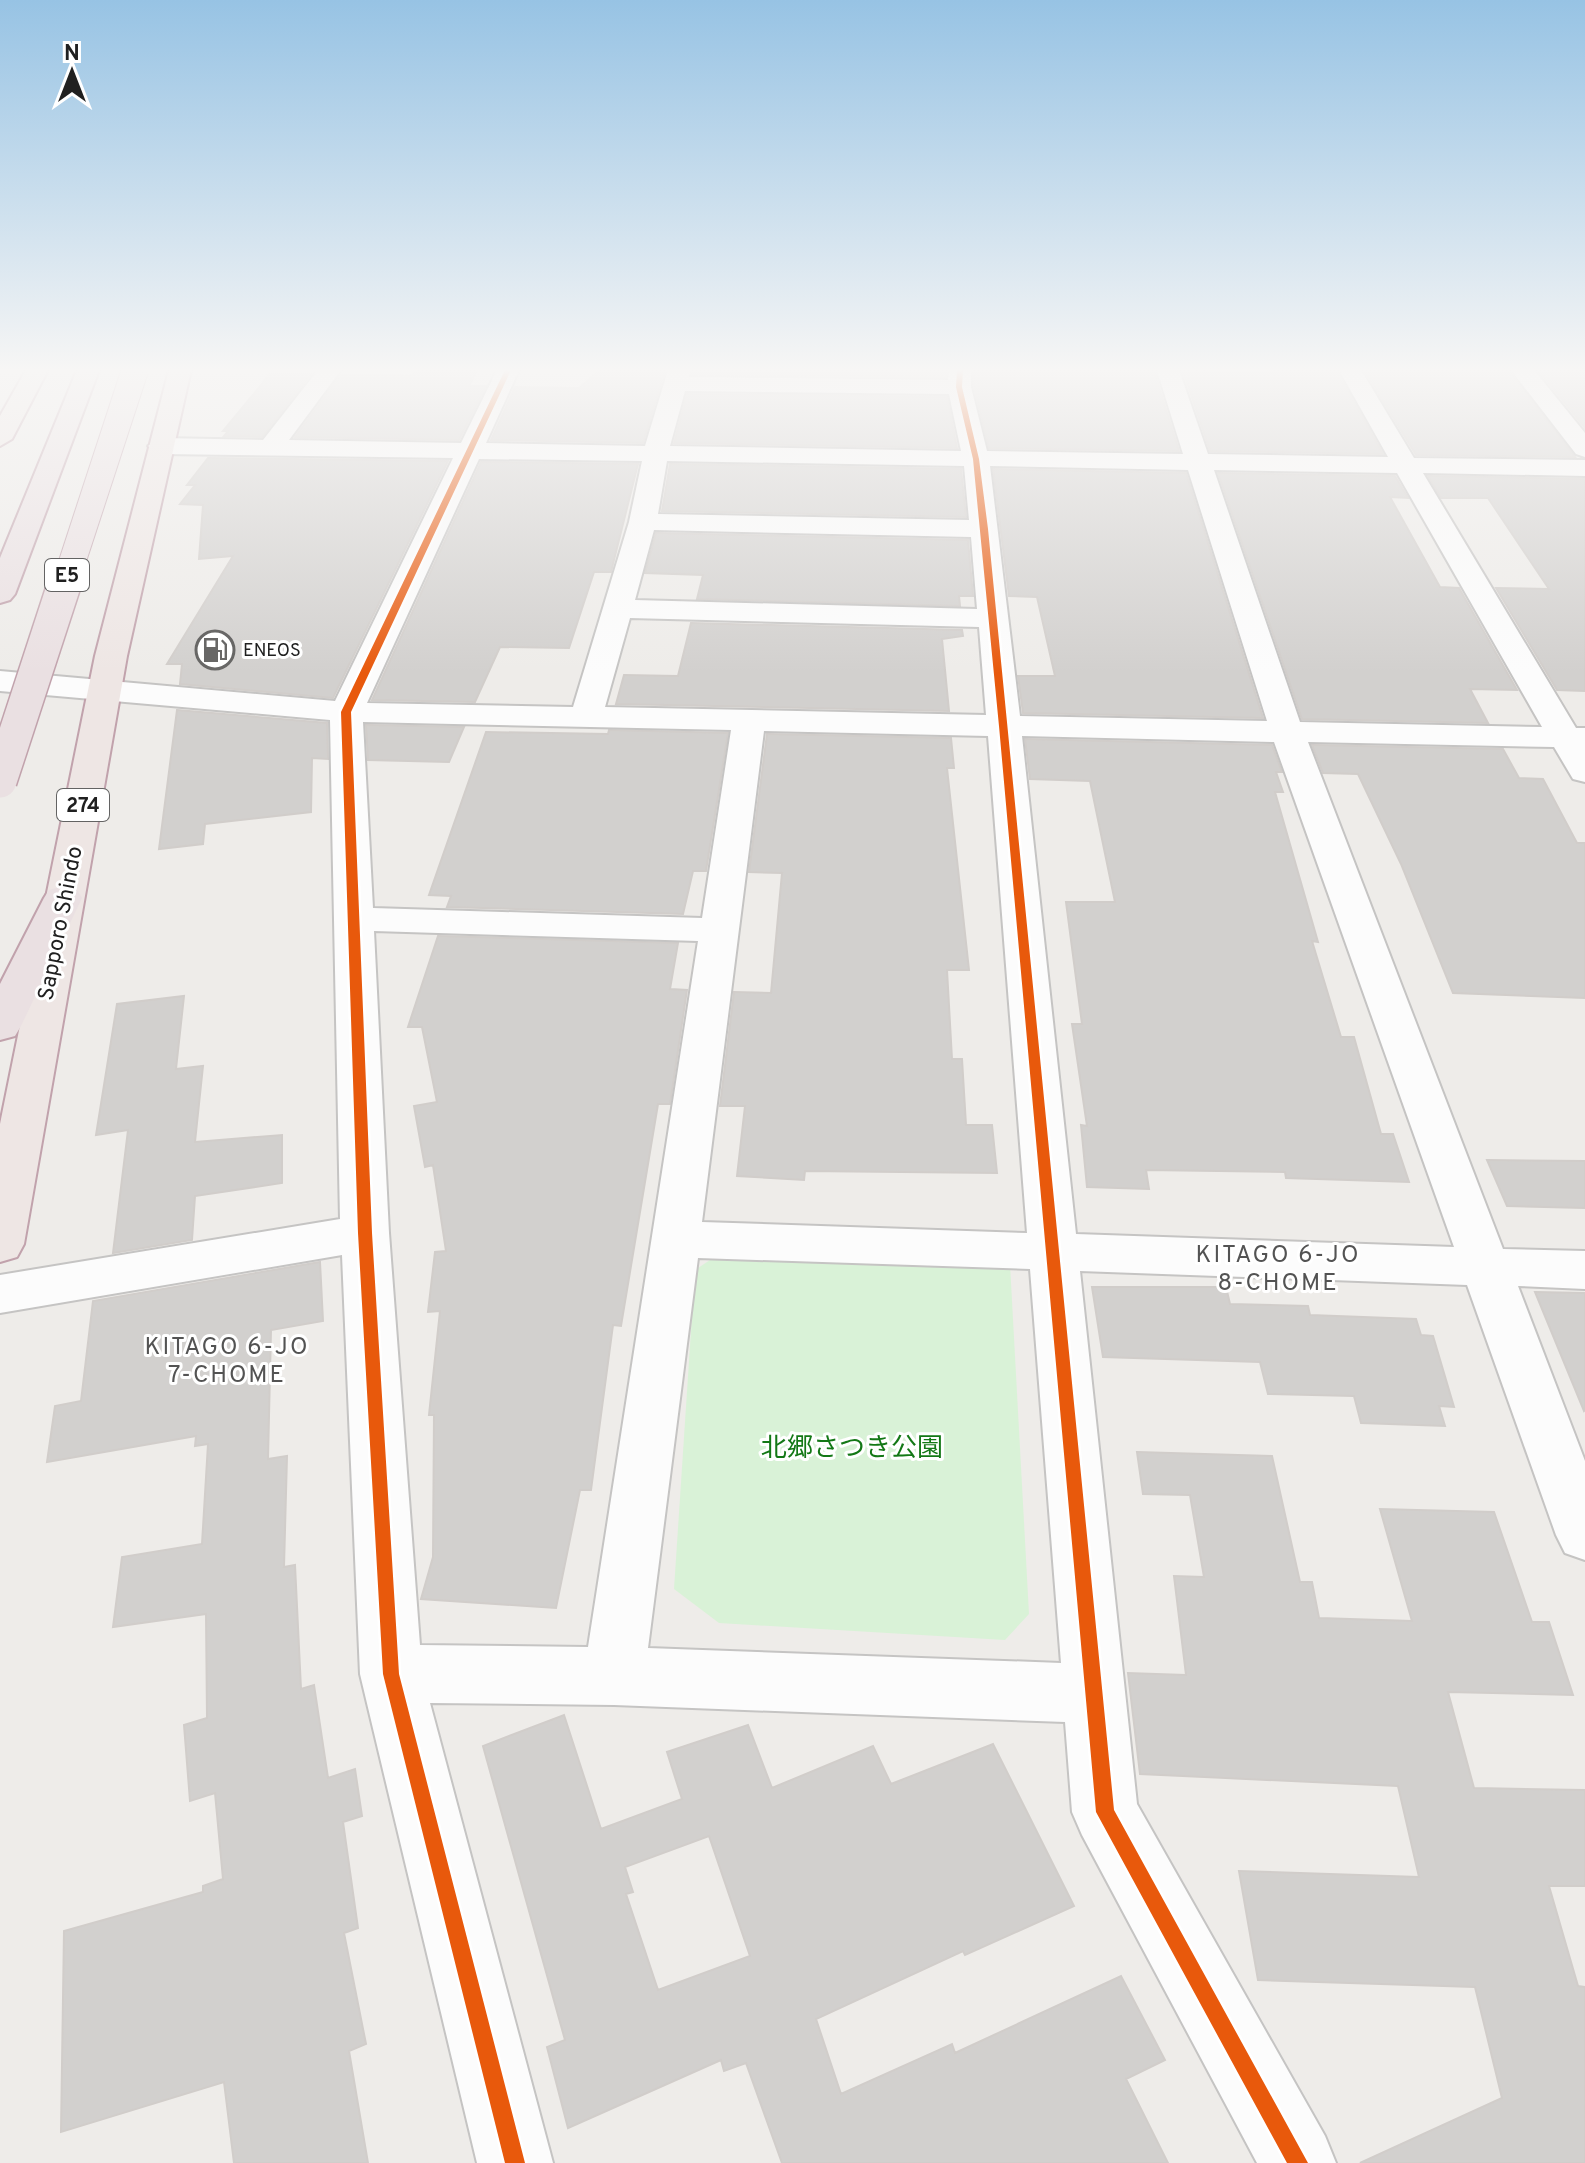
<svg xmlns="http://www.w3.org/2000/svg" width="1585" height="2163" viewBox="0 0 1585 2163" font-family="Overpass,'Noto Sans JP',sans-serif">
  <rect width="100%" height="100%" fill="#eeece9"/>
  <path fill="#d9f2d7" d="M 719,1254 L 1010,1264 L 1029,1614 L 1005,1640 L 719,1623 L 674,1589 L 695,1270 Z"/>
  <path fill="#d2d0ce" stroke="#d1cdca" stroke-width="2" fill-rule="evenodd" d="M 416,370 L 477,370 L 469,386 L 486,386 L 459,440 L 295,437 L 341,375 L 412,376 Z
    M 600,370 L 665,370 L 643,443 L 491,440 L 515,387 L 579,388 Z
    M 693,370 L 946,370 L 945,377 L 692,374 Z
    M 974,370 L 1154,371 L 1179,451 L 989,448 L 974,387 Z
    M 1270,370 L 1336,370 L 1383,454 L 1210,451 L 1183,371 L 1272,373 Z
    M 1364,370 L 1508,370 L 1575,457 L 1416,455 Z
    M 1538,370 L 1585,370 L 1585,428 Z
    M 270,374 L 311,374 L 262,437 L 224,436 L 228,431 L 223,431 Z
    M 687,394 L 947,397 L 957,448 L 674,443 Z
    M 208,458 L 448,461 L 333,698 L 180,684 L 182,664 L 167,664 L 233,556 L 199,559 L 203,505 L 180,504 L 195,485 L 187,485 Z
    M 481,462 L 638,464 L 611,572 L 594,572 L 569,648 L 500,647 L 475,702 L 372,700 Z
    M 670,464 L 961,469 L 966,517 L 662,511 Z
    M 993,469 L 1186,473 L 1263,718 L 1023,713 L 1018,676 L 1055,676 L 1037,597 L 1009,596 Z
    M 1218,473 L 1395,476 L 1408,498 L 1390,497 L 1440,587 L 1459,588 L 1517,690 L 1470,689 L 1488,723 L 1302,719 Z
    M 1428,476 L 1585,479 L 1585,691 L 1557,690 L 1496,588 L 1549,589 L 1488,498 L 1441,498 Z
    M 656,533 L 968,540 L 973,596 L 959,596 L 960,606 L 697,599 L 703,575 L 645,573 Z
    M 691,623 L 962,630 L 963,636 L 942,639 L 949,711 L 616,704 L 624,675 L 678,676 Z
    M 177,710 L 327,723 L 328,759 L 312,758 L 311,812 L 205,824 L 203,844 L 159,849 Z
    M 366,725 L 464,727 L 449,762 L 368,760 Z
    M 609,730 L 728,733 L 706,871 L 693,871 L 683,914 L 447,907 L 451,896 L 429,895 L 486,732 L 608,734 Z
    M 767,734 L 951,738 L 954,768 L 947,768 L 969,970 L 947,970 L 952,1059 L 962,1059 L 966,1125 L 992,1125 L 997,1173 L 805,1171 L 804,1180 L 737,1176 L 745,1106 L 720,1106 L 734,992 L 771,993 L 782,873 L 749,872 Z
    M 1025,739 L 1272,745 L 1282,772 L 1276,772 L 1283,792 L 1275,792 L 1318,942 L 1312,941 L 1341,1037 L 1354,1037 L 1381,1134 L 1393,1134 L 1409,1182 L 1286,1178 L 1285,1172 L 1146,1170 L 1149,1189 L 1087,1187 L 1081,1125 L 1087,1126 L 1072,1024 L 1082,1024 L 1066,902 L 1115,902 L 1090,781 L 1030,779 Z
    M 1312,745 L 1503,749 L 1519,778 L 1543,779 L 1577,843 L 1585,843 L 1585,998 L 1453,993 L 1401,864 L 1358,774 L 1323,773 Z
    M 438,936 L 678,943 L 670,989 L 687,990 L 670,1104 L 658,1104 L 621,1326 L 613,1325 L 591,1490 L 580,1490 L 556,1608 L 421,1599 L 433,1557 L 434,1415 L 429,1415 L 440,1311 L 428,1312 L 435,1252 L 446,1251 L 433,1165 L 425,1167 L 414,1106 L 437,1102 L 422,1027 L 408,1027 Z
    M 184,996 L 176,1069 L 203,1066 L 195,1142 L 282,1135 L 282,1183 L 195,1196 L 192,1240 L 113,1253 L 128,1130 L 96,1135 L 117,1004 Z
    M 1487,1160 L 1585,1161 L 1585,1208 L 1507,1206 Z
    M 320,1262 L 323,1321 L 271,1330 L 268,1459 L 287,1456 L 284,1567 L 295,1565 L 301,1689 L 314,1685 L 328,1778 L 355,1769 L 362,1816 L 343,1822 L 358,1928 L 344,1933 L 366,2044 L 349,2051 L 368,2163 L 234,2163 L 224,2082 L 61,2132 L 64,1931 L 203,1892 L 203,1886 L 223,1879 L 215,1793 L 190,1801 L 184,1725 L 207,1718 L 206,1614 L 113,1627 L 122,1557 L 202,1544 L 208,1444 L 195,1446 L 196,1436 L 47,1462 L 55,1406 L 81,1401 L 93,1301 Z
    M 1092,1287 L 1226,1287 L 1230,1304 L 1308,1306 L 1310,1315 L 1416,1319 L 1421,1335 L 1433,1336 L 1454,1407 L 1439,1406 L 1445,1426 L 1361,1423 L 1354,1396 L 1268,1394 L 1260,1362 L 1103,1357 Z
    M 1535,1292 L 1585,1293 L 1585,1410 L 1584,1411 Z
    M 1137,1452 L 1272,1456 L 1300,1582 L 1312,1582 L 1319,1618 L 1412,1621 L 1380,1509 L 1494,1512 L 1532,1622 L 1549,1622 L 1573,1695 L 1448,1692 L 1474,1788 L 1585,1790 L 1585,1886 L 1549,1886 L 1578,1986 L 1585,1987 L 1585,2163 L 1360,2163 L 1502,2098 L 1475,1987 L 1258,1980 L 1239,1871 L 1419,1877 L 1398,1786 L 1140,1774 L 1128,1673 L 1186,1675 L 1174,1576 L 1204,1577 L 1190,1495 L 1143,1494 Z
    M 564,1715 L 601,1829 L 682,1799 L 667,1752 L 748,1725 L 772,1788 L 873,1746 L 891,1784 L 993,1744 L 1074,1906 L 965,1955 L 963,1951 L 816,2019 L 841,2094 L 952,2044 L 955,2053 L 1121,1976 L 1165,2060 L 1126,2079 L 1168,2163 L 782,2163 L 746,2063 L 724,2071 L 721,2060 L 568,2128 L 547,2047 L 565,2040 L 483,1746 ZM 709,1836 L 750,1956 L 658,1990 L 626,1894 L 633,1892 L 625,1867 Z"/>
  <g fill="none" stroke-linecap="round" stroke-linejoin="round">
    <defs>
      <path id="minor" d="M 318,370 L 341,370 L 289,440 L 461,443 L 497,370 L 519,370 L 486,443 L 645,446 L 668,370 L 690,370 L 689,377 L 948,380 L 949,370 L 971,370 L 971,387 L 987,451 L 1183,454 L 1157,370 L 1179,370 L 1208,454 L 1388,457 L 1339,370 L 1361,370 L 1414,458 L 1585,460 L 1585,476 L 1423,473 L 1576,728 L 1585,728 L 1585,782 L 1573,779 L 1554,747 L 1308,742 L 1503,1249 L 1585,1251 L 1585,1289 L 1518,1286 L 1585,1461 L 1585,1560 L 1565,1553 L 1556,1535 L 1467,1285 L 1080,1271 L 1137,1804 L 1325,2136 L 1336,2163 L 1257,2163 L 1082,1835 L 1072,1812 L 1065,1722 L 614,1705 L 430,1703 L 553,2163 L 477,2163 L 360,1674 L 342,1255 L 0,1313 L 0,1275 L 340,1219 L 330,720 L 0,691 L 0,671 L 335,701 L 453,458 L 161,454 L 148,446 L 161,438 L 263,440 ZM 685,391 L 949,394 L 961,451 L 670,446 ZM 479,459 L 642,461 L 629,522 L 573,707 L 367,703 ZM 667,461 L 964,466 L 969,520 L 658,514 ZM 990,466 L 1188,470 L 1267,721 L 1020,716 ZM 1214,470 L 1397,473 L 1542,727 L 1300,722 ZM 654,530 L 971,537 L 977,609 L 635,600 ZM 630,618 L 979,627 L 986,715 L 605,707 ZM 363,722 L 731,730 L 702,918 L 373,908 ZM 764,731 L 988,736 L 1027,1233 L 702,1222 ZM 1022,736 L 1274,742 L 1454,1247 L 1076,1234 ZM 374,931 L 698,941 L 588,1647 L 420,1645 L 389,1233 ZM 698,1258 L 1030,1269 L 1061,1663 L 648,1648 Z
        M 1511,370 L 1534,370 L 1585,433 L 1585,457 L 1576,454 Z"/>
      <path id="trunk" d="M 26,370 L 48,370 L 12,439 L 0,446 L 0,416 Z
        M 169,370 L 191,370 L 127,656 L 24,1244 L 17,1257 L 0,1262 L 0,1124 L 95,656 Z"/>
      <path id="motorway" d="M 77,370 L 99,370 L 15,594 L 10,600 L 0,603 L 0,558 Z
        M 63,886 L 77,890 L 82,898 L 21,1026 L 15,1036 L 0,1040 L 0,984 L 44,898 L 49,890 Z"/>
    </defs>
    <use href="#minor" stroke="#c5c4c3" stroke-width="4"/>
    <use href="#trunk" stroke="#c1a2ac" stroke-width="4"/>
    <use href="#motorway" stroke="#c1a2ac" stroke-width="4"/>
    <use href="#minor" fill="#fcfcfc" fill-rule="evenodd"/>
    <use href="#trunk" fill="#eee6e4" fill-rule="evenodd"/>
    <use href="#motorway" fill="#eae0e2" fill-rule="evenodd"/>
    <defs>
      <path id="motorway-bridge-far1" d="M 66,581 L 135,370"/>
      <path id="motorway-bridge" d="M 0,781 L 66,579"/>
    </defs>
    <use href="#motorway-bridge-far1" stroke="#c1a2ac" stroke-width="28" stroke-linecap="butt"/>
    <use href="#motorway-bridge" stroke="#c1a2ac" stroke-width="36" stroke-linecap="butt"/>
    <use href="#motorway-bridge-far1" stroke="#eae0e2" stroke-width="26"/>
    <use href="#motorway-bridge" stroke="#eae0e2" stroke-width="33"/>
    <defs>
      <path id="cycleway" d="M 505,370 L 511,370 L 351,712 L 372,1233 L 399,1674 L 525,2163 L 505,2163 L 383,1674 L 358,1233 L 341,712 Z
        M 957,370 L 963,370 L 962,387 L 979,459 L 988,529 L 1114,1810 L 1308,2163 L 1287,2163 L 1096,1812 L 999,726 L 973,459 L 956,387 Z"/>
    </defs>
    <use href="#cycleway" stroke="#fff" stroke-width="5"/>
    <use href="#cycleway" fill="#e8590c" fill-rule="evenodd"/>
  </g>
  <linearGradient id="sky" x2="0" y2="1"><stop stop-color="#97c3e4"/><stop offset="0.55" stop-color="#f7f6f5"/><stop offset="1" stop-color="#f7f6f5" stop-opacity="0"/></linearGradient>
  <rect width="1585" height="673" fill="url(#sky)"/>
  <defs>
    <symbol id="fuel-ring" viewBox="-11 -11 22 22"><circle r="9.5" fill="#fff" stroke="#686766" stroke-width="1.5"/><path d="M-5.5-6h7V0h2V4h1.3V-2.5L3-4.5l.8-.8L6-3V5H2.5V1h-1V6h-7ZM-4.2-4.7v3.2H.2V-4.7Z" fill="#686766"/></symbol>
  </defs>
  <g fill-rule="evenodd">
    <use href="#fuel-ring" x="193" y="628" width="44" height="44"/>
  </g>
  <g text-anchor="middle" stroke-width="6" stroke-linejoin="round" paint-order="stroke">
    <g font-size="18" fill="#202020" stroke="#fff" text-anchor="start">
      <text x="243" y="656">ENEOS</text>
    </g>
    <g fill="#fff" stroke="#636363" stroke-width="2">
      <rect x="45" y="559" width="44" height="32" rx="6"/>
      <rect x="57" y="789" width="52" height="32" rx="6"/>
    </g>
    <g font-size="20" font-weight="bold" fill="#202020">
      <text x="67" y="582">E5</text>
      <text x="83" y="812">274</text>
    </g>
    <g font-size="22" fill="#202020" stroke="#fff">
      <text transform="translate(59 923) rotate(-79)" y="8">Sapporo Shindo</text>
    </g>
    <g font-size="24" letter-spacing="2" fill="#535353" stroke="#fff">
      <text x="1278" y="1262">KITAGO 6-JO<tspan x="1278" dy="28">8-CHOME</tspan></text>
      <text x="227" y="1354">KITAGO 6-JO<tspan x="227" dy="28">7-CHOME</tspan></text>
    </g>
    <g font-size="26" fill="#137816" stroke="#fff">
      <text x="852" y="1456">北郷さつき公園</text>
    </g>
  </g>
  <g transform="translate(72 72)" stroke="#ffffff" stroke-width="6" paint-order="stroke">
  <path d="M0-6L14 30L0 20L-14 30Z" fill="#202020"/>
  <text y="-12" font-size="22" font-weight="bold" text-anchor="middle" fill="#202020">N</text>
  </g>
</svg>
